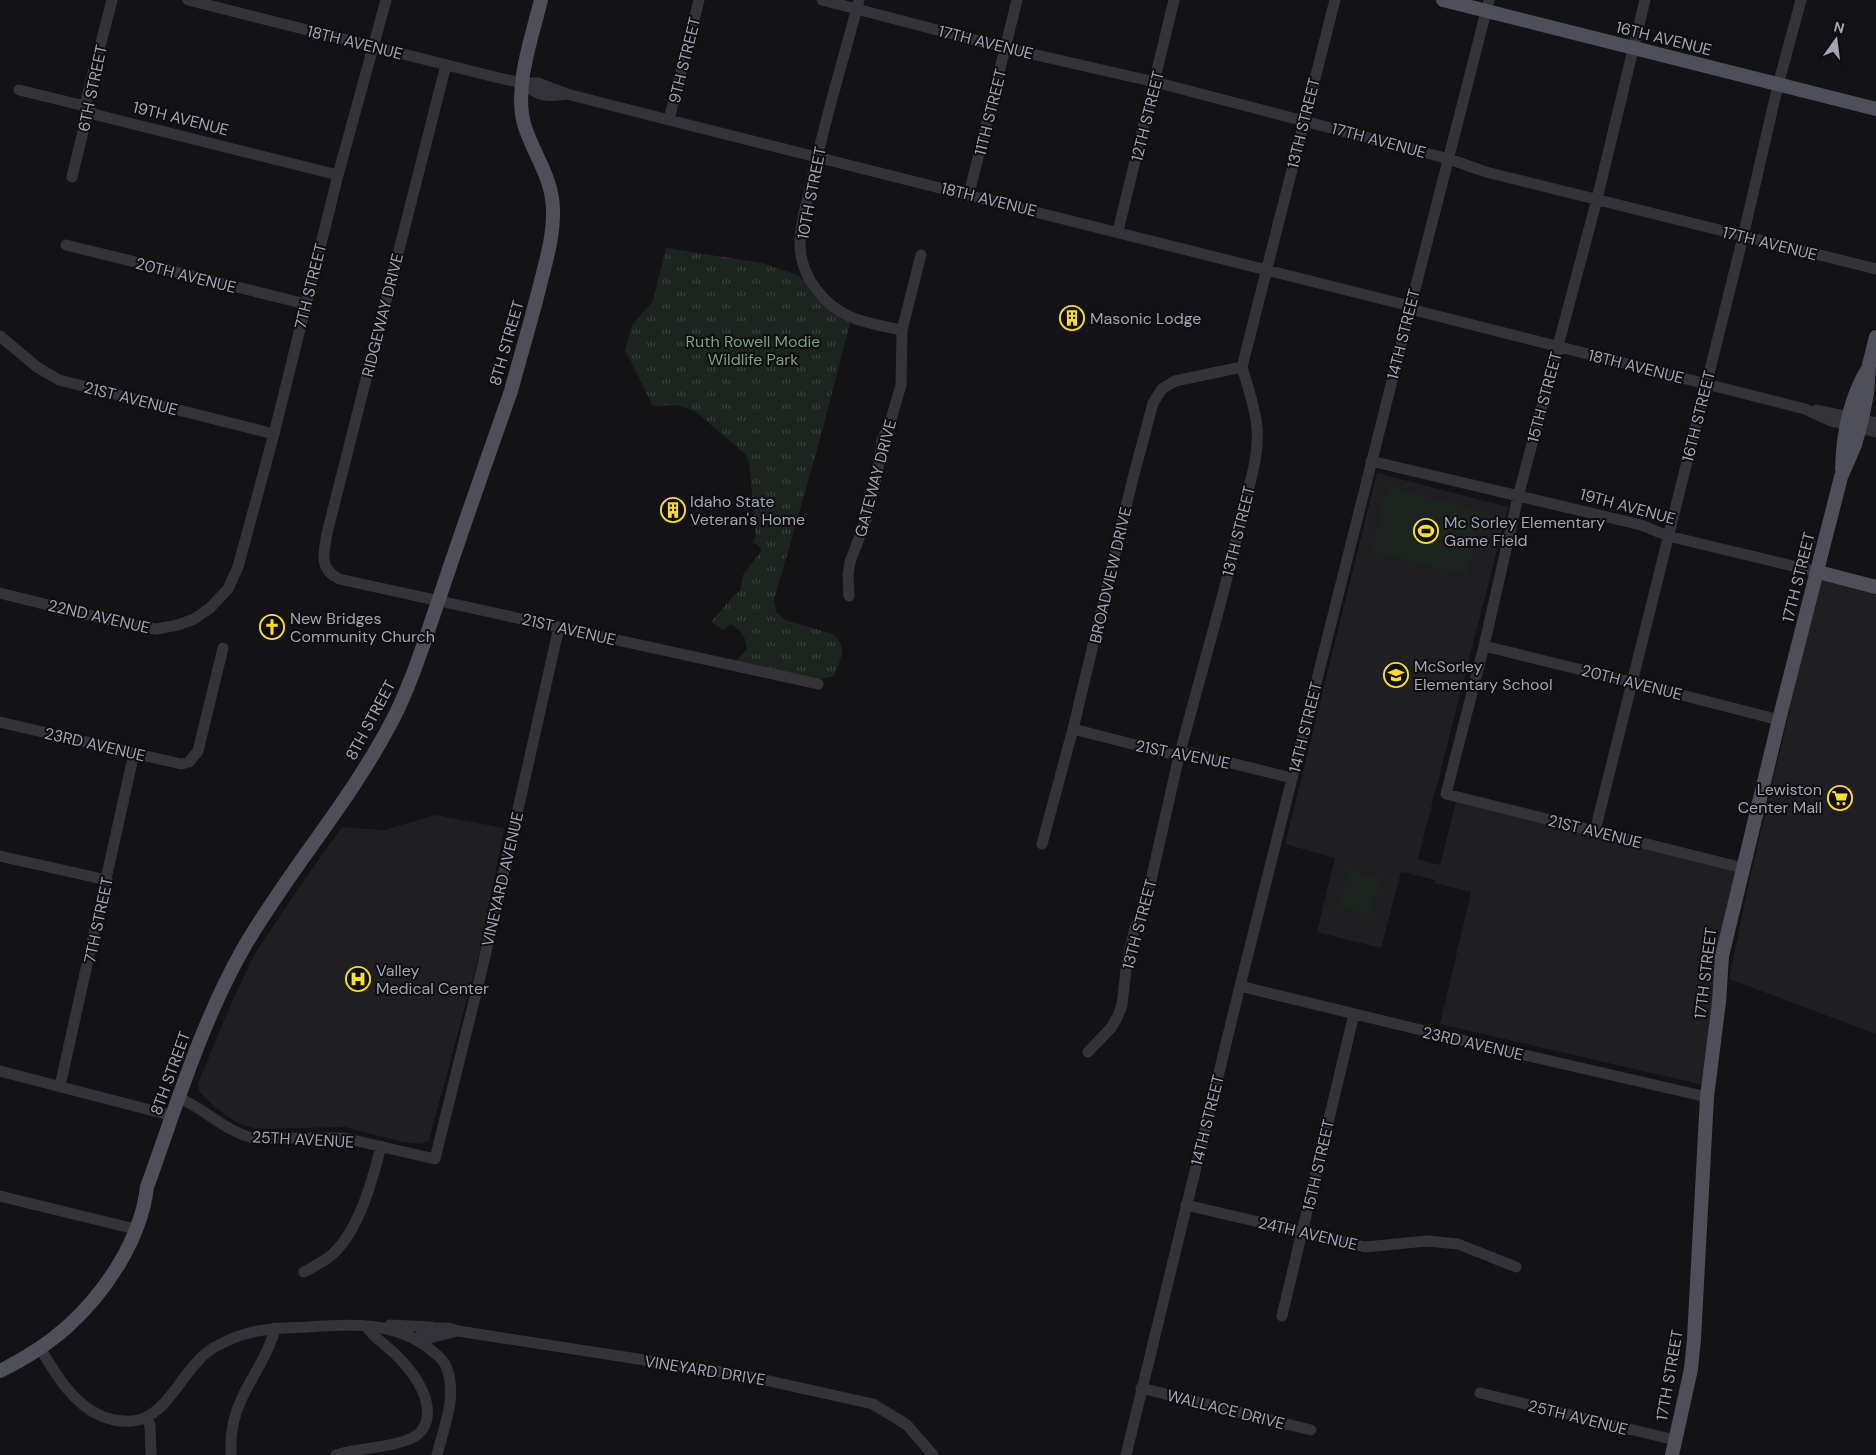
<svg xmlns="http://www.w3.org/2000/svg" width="1876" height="1455" viewBox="0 0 1876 1455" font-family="'DM Sans',sans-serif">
  <defs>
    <pattern id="park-tufts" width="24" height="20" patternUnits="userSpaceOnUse" patternTransform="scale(1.25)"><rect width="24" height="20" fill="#1c241f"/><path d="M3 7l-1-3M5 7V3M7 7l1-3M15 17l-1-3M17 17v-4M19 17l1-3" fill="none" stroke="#3a413d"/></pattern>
  </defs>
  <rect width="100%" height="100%" fill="#131214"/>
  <path fill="#1f1e21" d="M 1377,473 L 1508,507 L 1418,859 L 1440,865 L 1457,797 L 1743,868 L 1729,924 L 1708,1086 L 1440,1024 L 1471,892 L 1435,883 L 1435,880 L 1401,872 L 1381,948 L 1317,932 L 1335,858 L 1285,844 Z
    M 1821,577 L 1876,592 L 1876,1034 L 1729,979 L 1751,873 Z
    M 435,815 L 504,828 L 480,951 L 429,1140 L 423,1144 L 402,1142 L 345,1127 L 258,1129 L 239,1124 L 216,1108 L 199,1091 L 198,1083 L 232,1002 L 254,955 L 298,889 L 342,827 L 384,830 Z"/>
  <path fill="#1c241f" d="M 1387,486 L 1482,511 L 1467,576 L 1371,551 Z
    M 1348,870 L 1380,879 L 1371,916 L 1340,907 Z"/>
  <path fill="url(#park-tufts)" d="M 666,248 L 762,263 L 798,275 L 850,323 L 819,443 L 774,600 L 776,612 L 785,620 L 833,634 C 849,648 840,659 834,676 L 819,679 L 736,661 L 747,649 C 746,636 741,631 731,624 L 723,630 L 711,622 L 735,594 L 740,591 L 743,575 L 761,551 L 761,548 L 753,542 L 756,536 L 749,462 L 745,454 L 696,412 L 677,405 L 653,406 L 625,350 L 632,325 L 653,301 Z"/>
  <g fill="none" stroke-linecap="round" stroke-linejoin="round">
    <path stroke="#333339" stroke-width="11" d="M 188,0 L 495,77 L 522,83 L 538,83 L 567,94 L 669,120 L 1410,306
      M 822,0 L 1006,48 L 1155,82 L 1449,159 L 1486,172 L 1876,269
      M 859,0 C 843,61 824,122 811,184 C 807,203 800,223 800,243 C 800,259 806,276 816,289 C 839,320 867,323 902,330
      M 1645,0 L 1597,199 L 1518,497 L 1484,646 L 1446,794 L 1743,868
      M 446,65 L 327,533 C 324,553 318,568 339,579 L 818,684
      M 522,83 C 540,97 545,97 567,94
      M 19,90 L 89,107 L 93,114 L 338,175
      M 669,120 L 699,0
      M 72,177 L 89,107 L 86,101 L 112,0
      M 969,194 L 1017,0
      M 1118,231 L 1174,0
      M 66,245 L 306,304
      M 1410,309 L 1805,409 L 1831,421 L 1876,432
      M 0,336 L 37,367 L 59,380 L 274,434
      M 1816,410 L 1876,423
      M 1371,461 L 1641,525 L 1668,536 L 1818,572
      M 0,593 L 129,625 L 156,629 L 178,625 L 194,619 L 210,608 L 228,589 L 238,567 L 274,434 L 338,175 L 386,0
      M 849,596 L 848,574 L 850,562 L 867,517 L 878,469 L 882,440 L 890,423 L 901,385 L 902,330 L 921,255
      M 1484,646 L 1631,682 L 1779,720
      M 0,722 L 181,764 L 189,762 L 198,751 L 223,648
      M 1073,729 L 1179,756 L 1191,753 L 1292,778
      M 1595,831 L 1743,237 L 1778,85 L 1801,0
      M 1042,844 L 1073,729 L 1132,482 L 1153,403 L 1162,389 L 1175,381 L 1242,367
      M 0,856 L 107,880
      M 1240,986 L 1507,1051 L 1707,1097
      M 1088,1052 L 1111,1028 L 1117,1018 L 1122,1005 L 1127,961 L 1135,928 L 1147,898 L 1179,756 L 1223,594 L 1253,471 C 1263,427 1254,408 1242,367 L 1335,0
      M 0,1071 L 173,1116
      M 60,1086 L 134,753
      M 179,1098 C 206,1109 225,1132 254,1138 L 344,1138 L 435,1159 L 482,969 L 559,627
      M 0,1196 L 135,1229
      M 1186,1205 L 1365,1247 L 1427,1241 L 1458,1244 L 1516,1267
      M 304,1272 C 312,1268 320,1263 328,1258 C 358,1235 372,1182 381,1146
      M 1282,1316 L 1354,1014
      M 390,1325 L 431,1327
      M 419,1341 L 422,1331 L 425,1328 L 448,1328 L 458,1331 L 747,1376 L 873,1404 L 907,1425 L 933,1455
      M 424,1344 L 429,1338 L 454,1332
      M 40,1348 C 61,1383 86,1425 133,1421 C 166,1418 182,1372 206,1353 C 215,1346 226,1341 236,1337 C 259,1328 284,1328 307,1327 C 350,1324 396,1321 431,1350 C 437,1355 443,1359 446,1366 C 458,1396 444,1426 437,1455
      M 1141,1388 L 1311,1430
      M 1480,1393 L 1675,1440
      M 146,1418 L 150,1425 L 151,1455
      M 231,1455 C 230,1436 233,1416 242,1398 C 253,1374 269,1354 275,1328
      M 336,1455 C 359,1447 385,1449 407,1440 C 418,1436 425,1430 427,1418 C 431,1394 410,1368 393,1352 C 383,1343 373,1337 366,1326
      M 1126,1455 L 1240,986 L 1410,309 L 1489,0"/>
    <path stroke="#4f4f59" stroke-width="14" d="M 1443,0 L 1876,109
      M 1842,469 C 1843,434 1849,400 1867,370
      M 1818,572 L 1876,587
      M 0,1371 C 24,1359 47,1345 67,1327 C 106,1292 141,1239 147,1187 C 176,1107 201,1023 243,949 C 288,871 349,803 391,723 C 412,683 425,639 440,596 C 463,527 487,459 511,391 C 521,354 532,318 541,281 C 547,257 554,234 553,209 C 552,176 533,154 524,124 C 514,86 532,37 541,0
      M 1672,1455 L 1691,1369 L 1694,1339 L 1707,1097 L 1719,1002 L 1722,956 L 1779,720 L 1841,477 L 1855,445 L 1862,419 L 1867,394 L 1869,365 L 1876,337"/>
  </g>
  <defs>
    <symbol id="building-ring" viewBox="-11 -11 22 22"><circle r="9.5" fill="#0e0d0f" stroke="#fcdf22" stroke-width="1.5"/><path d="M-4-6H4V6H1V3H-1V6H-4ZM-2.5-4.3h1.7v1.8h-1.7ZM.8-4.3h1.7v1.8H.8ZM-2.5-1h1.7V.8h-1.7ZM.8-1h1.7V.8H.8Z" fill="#fcdf22"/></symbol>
    <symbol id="stadium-ring" viewBox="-11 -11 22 22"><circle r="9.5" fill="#0e0d0f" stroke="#fcdf22" stroke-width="1.5"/><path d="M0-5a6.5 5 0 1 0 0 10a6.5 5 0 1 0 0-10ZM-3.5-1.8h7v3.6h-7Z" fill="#fcdf22"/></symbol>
    <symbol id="church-ring" viewBox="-11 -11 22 22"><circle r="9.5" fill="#0e0d0f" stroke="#fcdf22" stroke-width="1.5"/><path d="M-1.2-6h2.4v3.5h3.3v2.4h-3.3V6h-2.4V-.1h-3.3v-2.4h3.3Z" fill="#fcdf22"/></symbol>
    <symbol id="school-ring" viewBox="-11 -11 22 22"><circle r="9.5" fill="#0e0d0f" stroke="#fcdf22" stroke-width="1.5"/><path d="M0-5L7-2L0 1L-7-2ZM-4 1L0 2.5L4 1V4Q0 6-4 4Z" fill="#fcdf22"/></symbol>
    <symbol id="supermarket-ring" viewBox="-11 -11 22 22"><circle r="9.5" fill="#0e0d0f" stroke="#fcdf22" stroke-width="1.5"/><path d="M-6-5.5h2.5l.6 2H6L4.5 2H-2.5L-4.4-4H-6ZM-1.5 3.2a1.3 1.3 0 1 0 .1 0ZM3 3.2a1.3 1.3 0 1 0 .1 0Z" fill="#fcdf22"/></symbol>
    <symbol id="hospital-ring" viewBox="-11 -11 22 22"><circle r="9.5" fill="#0e0d0f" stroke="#fcdf22" stroke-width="1.5"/><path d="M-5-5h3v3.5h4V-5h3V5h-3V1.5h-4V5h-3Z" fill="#fcdf22"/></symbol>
  </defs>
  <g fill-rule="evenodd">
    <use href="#building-ring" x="1058" y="304" width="28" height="28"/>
    <use href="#building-ring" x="659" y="496" width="28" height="28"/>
    <use href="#stadium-ring" x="1412" y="517" width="28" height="28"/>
    <use href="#church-ring" x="258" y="613" width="28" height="28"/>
    <use href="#school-ring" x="1382" y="661" width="28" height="28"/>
    <use href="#supermarket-ring" x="1826" y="784" width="28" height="28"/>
    <use href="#hospital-ring" x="344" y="965" width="28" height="28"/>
  </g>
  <g text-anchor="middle" stroke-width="4" stroke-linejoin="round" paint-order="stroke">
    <g font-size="16" fill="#a3a5b6" stroke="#0e0d0f">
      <text transform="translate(1664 38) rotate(14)" y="6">16TH AVENUE</text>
      <text transform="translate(355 42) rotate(14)" y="6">18TH AVENUE</text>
      <text transform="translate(986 42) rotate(14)" y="6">17TH AVENUE</text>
      <text transform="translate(684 60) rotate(-76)" y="6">9TH STREET</text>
      <text transform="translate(92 88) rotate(-78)" y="6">6TH STREET</text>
      <text transform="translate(990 112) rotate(-76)" y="6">11TH STREET</text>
      <text transform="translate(1147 116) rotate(-76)" y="6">12TH STREET</text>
      <text transform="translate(181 118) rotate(14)" y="6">19TH AVENUE</text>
      <text transform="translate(1303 123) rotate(-76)" y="6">13TH STREET</text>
      <text transform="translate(1379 140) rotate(15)" y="6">17TH AVENUE</text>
      <text transform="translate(811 193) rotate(-79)" y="6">10TH STREET</text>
      <text transform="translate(989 199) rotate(14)" y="6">18TH AVENUE</text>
      <text transform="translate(1770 243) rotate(14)" y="6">17TH AVENUE</text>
      <text transform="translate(186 275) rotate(14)" y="6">20TH AVENUE</text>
      <text transform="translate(310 286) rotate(-76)" y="6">7TH STREET</text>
      <text transform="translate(382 315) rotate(-76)" y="6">RIDGEWAY DRIVE</text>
      <text transform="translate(1403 334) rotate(-76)" y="6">14TH STREET</text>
      <text transform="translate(506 343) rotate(-74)" y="6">8TH STREET</text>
      <text transform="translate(1636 366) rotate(14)" y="6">18TH AVENUE</text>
      <text transform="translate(1544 397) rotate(-75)" y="6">15TH STREET</text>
      <text transform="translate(131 398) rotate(14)" y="6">21ST AVENUE</text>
      <text transform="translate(1698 416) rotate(-76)" y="6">16TH STREET</text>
      <text transform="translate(875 478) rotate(-75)" y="6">GATEWAY DRIVE</text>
      <text transform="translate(1628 506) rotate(15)" y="6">19TH AVENUE</text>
      <text transform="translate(1238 531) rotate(-76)" y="6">13TH STREET</text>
      <text transform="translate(1110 575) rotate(-77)" y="6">BROADVIEW DRIVE</text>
      <text transform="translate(1798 577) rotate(-76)" y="6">17TH STREET</text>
      <text transform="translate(99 616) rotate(13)" y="6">22ND AVENUE</text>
      <text transform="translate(569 629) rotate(13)" y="6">21ST AVENUE</text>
      <text transform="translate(1632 682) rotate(14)" y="6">20TH AVENUE</text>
      <text transform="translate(370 720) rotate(-62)" y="6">8TH STREET</text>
      <text transform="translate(1305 727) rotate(-76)" y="6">14TH STREET</text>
      <text transform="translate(95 744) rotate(13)" y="6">23RD AVENUE</text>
      <text transform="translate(1183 754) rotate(11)" y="6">21ST AVENUE</text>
      <text transform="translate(1595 831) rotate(14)" y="6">21ST AVENUE</text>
      <text transform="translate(502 879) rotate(-77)" y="6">VINEYARD AVENUE</text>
      <text transform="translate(98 920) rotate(-78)" y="6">7TH STREET</text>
      <text transform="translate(1139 924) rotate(-75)" y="6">13TH STREET</text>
      <text transform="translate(1705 973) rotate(-83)" y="6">17TH STREET</text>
      <text transform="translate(1473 1043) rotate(13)" y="6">23RD AVENUE</text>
      <text transform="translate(170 1073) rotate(-70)" y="6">8TH STREET</text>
      <text transform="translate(1207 1120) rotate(-76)" y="6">14TH STREET</text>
      <text transform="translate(303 1139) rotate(3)" y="6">25TH AVENUE</text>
      <text transform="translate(1318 1165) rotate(-77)" y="6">15TH STREET</text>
      <text transform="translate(1308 1233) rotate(13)" y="6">24TH AVENUE</text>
      <text transform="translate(705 1370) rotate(9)" y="6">VINEYARD DRIVE</text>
      <text transform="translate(1669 1375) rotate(-80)" y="6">17TH STREET</text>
      <text transform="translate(1226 1409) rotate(14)" y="6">WALLACE DRIVE</text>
      <text transform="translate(1578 1417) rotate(14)" y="6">25TH AVENUE</text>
    </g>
    <g font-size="16" fill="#a3a5b6" stroke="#0e0d0f" text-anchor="start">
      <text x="1090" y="324">Masonic Lodge</text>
      <text x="690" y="507">Idaho State<tspan x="690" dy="18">Veteran's Home</tspan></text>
      <text x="1444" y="528">Mc Sorley Elementary<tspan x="1444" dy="18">Game Field</tspan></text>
      <text x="290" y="624">New Bridges<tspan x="290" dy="18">Community Church</tspan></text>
      <text x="1414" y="672">McSorley<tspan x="1414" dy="18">Elementary School</tspan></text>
      <text x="1822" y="795" text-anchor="end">Lewiston<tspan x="1822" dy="18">Center Mall</tspan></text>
      <text x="376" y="976">Valley<tspan x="376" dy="18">Medical Center</tspan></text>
    </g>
    <g font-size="16" fill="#79a284" stroke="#0e0d0f">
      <text x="753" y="347">Ruth Rowell Modie<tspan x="753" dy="18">Wildlife Park</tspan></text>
    </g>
  </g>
  <g transform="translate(1836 40) rotate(14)" stroke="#0e0d0f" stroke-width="4" paint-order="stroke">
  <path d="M0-4L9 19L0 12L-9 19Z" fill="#a3a5b6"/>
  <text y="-8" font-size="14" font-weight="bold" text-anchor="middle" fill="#a3a5b6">N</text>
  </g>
</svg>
